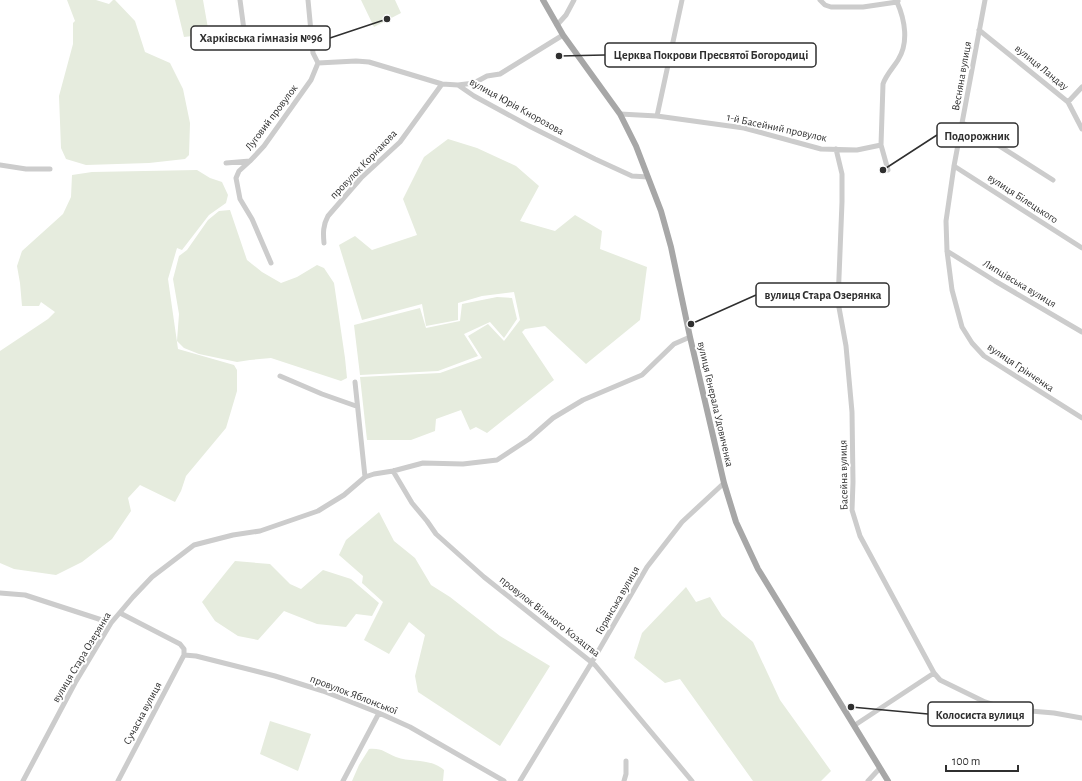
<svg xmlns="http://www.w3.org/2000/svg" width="1082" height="781" viewBox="0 0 1082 781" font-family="'Alegreya Sans',sans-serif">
  <rect width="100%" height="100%" fill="#fff"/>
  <path fill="#e6ecde" d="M 67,0 L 96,0 L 109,4 L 113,0 L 115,0 L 135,21 L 145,52 L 170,63 L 183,89 L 190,123 L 189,155 L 185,159 L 149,163 L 86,165 L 66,159 L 61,148 L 59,96 L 73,44 L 73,23 L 75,21 Z
    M 175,0 L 203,0 L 209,34 L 184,37 Z
    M 361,0 L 395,0 L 401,13 L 374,27 Z
    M 448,139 L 477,148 L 516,166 L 539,186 L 520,221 L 555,231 L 575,215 L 602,231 L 600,249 L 647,267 L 640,320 L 586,364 L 545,326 L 525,329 L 522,332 L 554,380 L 487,433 L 476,427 L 470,430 L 461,410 L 436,419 L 435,431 L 411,440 L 367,440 L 360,377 L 440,373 L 482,358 L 468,336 L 488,324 L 504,341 L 520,320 L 514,292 L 482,296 L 458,303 L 458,320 L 426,326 L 422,304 L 362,320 L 339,245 L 355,236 L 372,250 L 417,235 L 403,199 L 424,157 Z
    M 197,170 L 210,178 L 222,182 L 228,195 L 226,203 L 209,215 L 182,250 L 177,248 L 168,279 L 178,349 L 234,365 L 237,370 L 237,391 L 226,428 L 186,476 L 181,491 L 175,502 L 140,485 L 128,498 L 131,511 L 112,539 L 82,562 L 56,575 L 14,569 L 0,563 L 0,351 L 48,319 L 55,312 L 41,302 L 39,306 L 22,306 L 20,283 L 17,266 L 22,251 L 63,214 L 71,197 L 72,175 L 92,172 Z
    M 230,210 L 247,260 L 262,272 L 281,283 L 297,277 L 317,265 L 324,268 L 334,283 L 345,358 L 347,378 L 341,381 L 271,358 L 250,360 L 237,362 L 199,354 L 184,348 L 177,341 L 179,314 L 173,279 L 179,256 L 187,250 L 208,220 L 219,211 Z
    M 497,297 L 512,298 L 517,319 L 504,338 L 490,322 L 464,334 L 478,356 L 438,371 L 360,375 L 354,325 L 420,308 L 426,328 L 460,321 L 462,304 Z
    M 379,512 L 394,541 L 415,558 L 431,585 L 450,597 L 500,636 L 550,666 L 500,746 L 418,692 L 415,676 L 425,635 L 409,622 L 389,654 L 364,640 L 383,602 L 362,583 L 363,576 L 339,555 L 346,540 Z
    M 235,561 L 270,564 L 290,584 L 301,589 L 323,570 L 351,579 L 379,603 L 372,616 L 356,614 L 346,627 L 317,624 L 284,611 L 258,640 L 238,636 L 215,621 L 202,602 Z
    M 686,587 L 696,602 L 710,597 L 722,616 L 753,642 L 780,700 L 831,771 L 821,781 L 753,781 L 680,679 L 665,683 L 634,658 L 642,633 Z
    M 270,721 L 311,734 L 298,771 L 260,754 Z
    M 369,749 C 383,748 385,753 396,757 C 412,763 431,758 444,770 L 443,781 L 352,781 L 359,765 Z"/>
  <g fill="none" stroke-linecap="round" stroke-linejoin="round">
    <path stroke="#ccc" stroke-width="5" d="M 240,0 L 244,30
      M 308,0 L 313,53 L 318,63 L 356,61 L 369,62 L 442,84 L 458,85 L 474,96 L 531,127 L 595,159 L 632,176 L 648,177
      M 820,0 L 825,5 L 831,7 L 863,7 L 897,2 L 898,1
      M 985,0 L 954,166 L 946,221 L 947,251 L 952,290 L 962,327 L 972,343 L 984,356 L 1082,418
      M 557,25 L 566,15 L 574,0
      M 979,30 L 1068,102 L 1082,129
      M 458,85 L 474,83 L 487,76 L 500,74 L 563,35
      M 1068,102 L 1082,87
      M 620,114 L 657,116 L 744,128 L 821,149 L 857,150 L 881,145
      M 657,116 L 682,0
      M 963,123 L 1053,180
      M 836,149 L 842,174 L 842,202 L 838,302 L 846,346 L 852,412 L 853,482 L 852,510 L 860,536 L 934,673 L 940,680 L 985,702 L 1007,709 L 1054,713 L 1082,718
      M 250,161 L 239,171 L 236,178 L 240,199 L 252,219 L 271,263
      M 226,163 L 250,161 L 264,146 L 311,80 L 318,63
      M 0,165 L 26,169 L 50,169
      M 954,166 L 1082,248
      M 888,170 L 881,145 L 883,84 C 886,75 893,68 898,60 C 909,43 905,20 897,2
      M 324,243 C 323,233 323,225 328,216 L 361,178 L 400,142 L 442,84
      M 947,251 L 995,281 L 1082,332
      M 280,376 L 322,394 L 356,406
      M 355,382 L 365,477
      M 393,471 L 412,503 L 427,521 L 436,534 L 484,577 L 595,665 L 692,781
      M 0,593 L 25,595 L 111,623
      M 120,613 L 180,644 L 184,649 L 184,655
      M 184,655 L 196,656 L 275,676 L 323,691 L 379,713 L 410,727 L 504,781
      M 855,725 L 934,673
      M 23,781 L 75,683 L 111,623 L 133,597 L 152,577 L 194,545 L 233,535 L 260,531 L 318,511 L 344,495 L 365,477 L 374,474 L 393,471 L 423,463 L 463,464 L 497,460 L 529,439 L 553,418 L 583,400 L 642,375 L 674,344 L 690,337
      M 118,781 L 184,655
      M 343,781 L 379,713
      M 520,781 L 592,662 L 647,567 L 682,522 L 724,483
      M 624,781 L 626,774 L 626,761
      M 868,781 L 880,768"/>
    <path stroke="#a7a7a7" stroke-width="6" d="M 543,0 L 563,35 L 620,114 L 636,146 L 661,211 L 671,247 L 690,337 L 724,483 L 736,522 L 758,569 L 888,781"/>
  </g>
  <g text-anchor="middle" stroke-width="4" stroke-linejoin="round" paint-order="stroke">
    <g font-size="11" fill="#2f2f2f" stroke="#fff">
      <text transform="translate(1042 67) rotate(39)" y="4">вулиця Ландау</text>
      <text transform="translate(961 76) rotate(-80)" y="4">Весняна вулиця</text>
      <text transform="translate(517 106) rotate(29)" y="4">вулиця Юрія Кнорозова</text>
      <text transform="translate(271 117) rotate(-53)" y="4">Луговий провулок</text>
      <text transform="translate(777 127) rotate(12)" y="4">1-й Басейний провулок</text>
      <text transform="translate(363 164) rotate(-46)" y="4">провулок Корнакова</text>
      <text transform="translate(1023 198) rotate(33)" y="4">вулиця Білецького</text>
      <text transform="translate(1020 283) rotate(31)" y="4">Липцівська вулиця</text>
      <text transform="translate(1021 367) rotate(34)" y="4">вулиця Грінченка</text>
      <text transform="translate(716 404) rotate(77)" y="4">вулиця Генерала Удовиченка</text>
      <text transform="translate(843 475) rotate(-91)" y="4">Басейна вулиця</text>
      <text transform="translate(617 600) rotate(-60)" y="4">Горянська вулиця</text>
      <text transform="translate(550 616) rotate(38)" y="4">провулок Вільного Козацтва</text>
      <text transform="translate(81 657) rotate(-59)" y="4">вулиця Стара Озерянка</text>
      <text transform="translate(354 694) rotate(21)" y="4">провулок Яблонської</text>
      <text transform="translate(142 713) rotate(-62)" y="4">Сучасна вулиця</text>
    </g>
  </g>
  <path fill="none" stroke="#2f2f2f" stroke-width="1.5" d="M387 19L330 38M559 56L605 55M883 170L937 135M691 324L756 295M851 707L928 714"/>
  <g fill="#2f2f2f" stroke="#fff" stroke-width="1.5">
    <circle cx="387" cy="19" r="4"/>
    <circle cx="559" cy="56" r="4"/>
    <circle cx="883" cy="170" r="4"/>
    <circle cx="691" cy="324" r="4"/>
    <circle cx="851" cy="707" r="4"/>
  </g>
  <g fill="#fff" stroke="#2f2f2f" stroke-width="1.5">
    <rect x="191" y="26" width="139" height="24" rx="4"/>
    <rect x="605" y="43" width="211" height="24" rx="4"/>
    <rect x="937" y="123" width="81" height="24" rx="4"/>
    <rect x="756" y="283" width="133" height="24" rx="4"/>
    <rect x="928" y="702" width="105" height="24" rx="4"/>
  </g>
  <g font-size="12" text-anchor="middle" font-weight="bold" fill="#2f2f2f">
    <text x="261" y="42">Харківська гімназія №96</text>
    <text x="711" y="59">Церква Покрови Пресвятої Богородиці</text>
    <text x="977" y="140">Подорожник</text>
    <text x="823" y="299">вулиця Стара Озерянка</text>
    <text x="980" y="719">Колосиста вулиця</text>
  </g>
  <path d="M946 765v6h72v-6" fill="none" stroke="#2f2f2f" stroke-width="2"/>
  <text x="952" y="765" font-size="12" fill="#2f2f2f" stroke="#ffffff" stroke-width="3" paint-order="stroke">100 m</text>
</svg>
